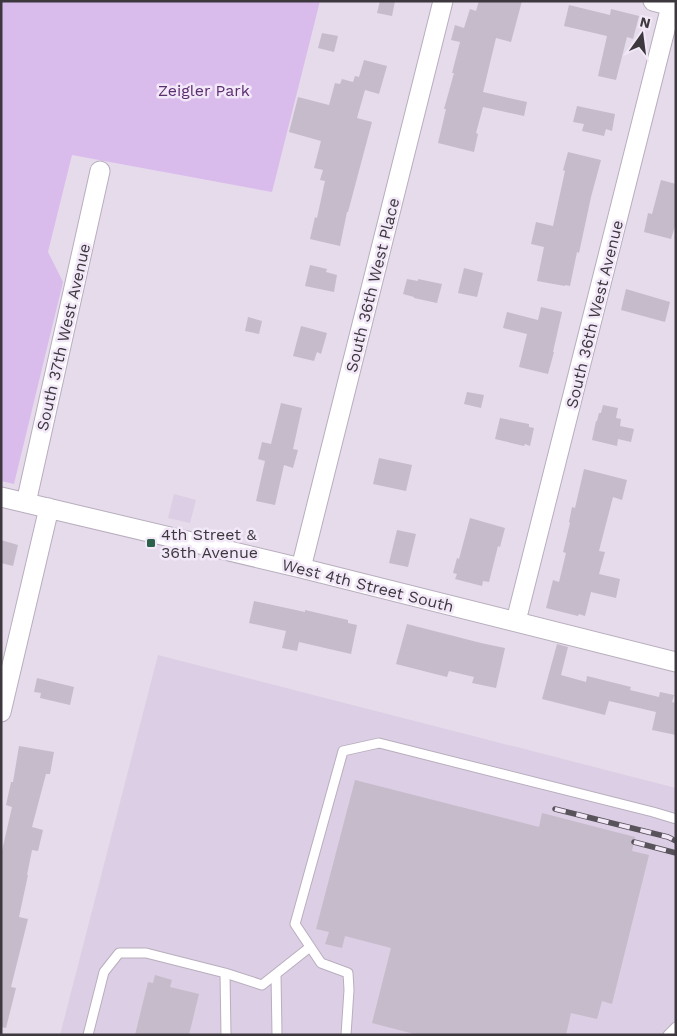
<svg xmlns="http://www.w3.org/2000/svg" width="677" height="1036" viewBox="0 0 677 1036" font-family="'Work Sans',sans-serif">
  <rect width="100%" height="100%" fill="#e5dbeb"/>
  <path fill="#dccee4" d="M 174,494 L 196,500 L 190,523 L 168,518 Z
    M 158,655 L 676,788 L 676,1035 L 60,1035 Z"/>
  <path fill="#dabcec" d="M 1,1 L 320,1 L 272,192 L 72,155 L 48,252 L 63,282 L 14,484 L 1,481 Z"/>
  <path fill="#c5bbcb" d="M 380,1 L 395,1 L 392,16 L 377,13 Z
    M 479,1 L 522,1 L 511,42 L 496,38 L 483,92 L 527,102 L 524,116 L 483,107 L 476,133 L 478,134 L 474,152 L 438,143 L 446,109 L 444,109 L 454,73 L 452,73 L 460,42 L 451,40 L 455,25 L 464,28 L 470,9 L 476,11 Z
    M 569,5 L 610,15 L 611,9 L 639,16 L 633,39 L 627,37 L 616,80 L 598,76 L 607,36 L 564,26 Z
    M 322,33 L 338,36 L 334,52 L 318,48 Z
    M 364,60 L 387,66 L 379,94 L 365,90 L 357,118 L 372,122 L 348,212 L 347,212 L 340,246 L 310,239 L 315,217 L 317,218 L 325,181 L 320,180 L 323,170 L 314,168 L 321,141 L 289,132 L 298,97 L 329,105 L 335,83 L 340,84 L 342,79 L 353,82 L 355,76 L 359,77 Z
    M 577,106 L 615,114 L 612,131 L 606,129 L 604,136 L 582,131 L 584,124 L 573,122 Z
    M 568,152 L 601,160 L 591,197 L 579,253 L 577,252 L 570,286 L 565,285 L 565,286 L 537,281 L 544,247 L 531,244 L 536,222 L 553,226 L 565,171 L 563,170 Z
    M 661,180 L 676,184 L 676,223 L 671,239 L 644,232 L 648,213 L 652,214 Z
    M 310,265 L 327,269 L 326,272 L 337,275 L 334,292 L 305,286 Z
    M 464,268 L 483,273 L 477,297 L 458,293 Z
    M 407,279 L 418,281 L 418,279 L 442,284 L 437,303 L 414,298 L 414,297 L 403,294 Z
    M 626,289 L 670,302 L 665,322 L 621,310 Z
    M 541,307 L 562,312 L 553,352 L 554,352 L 548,374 L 519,367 L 527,334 L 503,328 L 507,312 L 538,320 Z
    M 248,317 L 262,321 L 259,334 L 245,331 Z
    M 301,326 L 327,333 L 321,354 L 317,352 L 314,361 L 293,356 Z
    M 467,392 L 484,395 L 481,408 L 464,404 Z
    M 281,403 L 302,408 L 293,449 L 298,450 L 293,468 L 284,465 L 275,505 L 256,501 L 265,461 L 258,459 L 262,442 L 271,444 Z
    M 603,405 L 618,408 L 616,418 L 621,419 L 620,426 L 634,429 L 631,442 L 618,439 L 617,446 L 592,440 L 596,421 L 597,421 L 599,413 L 601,413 Z
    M 500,418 L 529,424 L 529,427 L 534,428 L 530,446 L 525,444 L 524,446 L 495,439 Z
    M 379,458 L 412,465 L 406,491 L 373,484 Z
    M 584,469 L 627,480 L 622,500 L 613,497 L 599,551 L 605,552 L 599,574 L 620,579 L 616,598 L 591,592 L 585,616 L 579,614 L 578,616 L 546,608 L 553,580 L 559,582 L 566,553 L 563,552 L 570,523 L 569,522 L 572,507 L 575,508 Z
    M 470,518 L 505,528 L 500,547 L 498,546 L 489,582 L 483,581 L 482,586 L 455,579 L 457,574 L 453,573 L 457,558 L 459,559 Z
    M 397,530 L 416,534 L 408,567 L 389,563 Z
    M 1,540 L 18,545 L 13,566 L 1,563 Z
    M 254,601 L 305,612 L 305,610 L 348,620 L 348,623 L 357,625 L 351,654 L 299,642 L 297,651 L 282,648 L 286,631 L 249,623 Z
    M 407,624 L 481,643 L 505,648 L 496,688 L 472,683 L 474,677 L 449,671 L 447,677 L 396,664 Z
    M 557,644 L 568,647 L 561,675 L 586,682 L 587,676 L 631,687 L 630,690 L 659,697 L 660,692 L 674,695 L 672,702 L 676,703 L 676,735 L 652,730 L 656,712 L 609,701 L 605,715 L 542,699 Z
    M 37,678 L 74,687 L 70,705 L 40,698 L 41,693 L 34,692 Z
    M 19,746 L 54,752 L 50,774 L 46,774 L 32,827 L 43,830 L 38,851 L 32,850 L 27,875 L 28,875 L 19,917 L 28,919 L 11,987 L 16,988 L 6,1028 L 1,1027 L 1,855 L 12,807 L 6,805 L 11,782 L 13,782 Z
    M 355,780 L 539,827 L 542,813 L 635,837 L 632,851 L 649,855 L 612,1004 L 602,1001 L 597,1019 L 571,1013 L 566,1035 L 418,1035 L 372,1023 L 391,948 L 345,936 L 342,948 L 325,944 L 329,932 L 316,929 Z
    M 155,975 L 172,980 L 170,987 L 199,994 L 189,1035 L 135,1035 L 148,982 L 153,983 Z"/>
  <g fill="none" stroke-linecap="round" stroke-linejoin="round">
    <defs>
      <path id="service" d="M 225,973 L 226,1035
        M 276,974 L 277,1035
        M 88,1035 L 104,972 L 119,953 L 146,953 L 225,973 L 262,985 L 310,947
        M 346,1035 L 349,990 L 348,973 L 321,963 L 295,924 L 343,751 L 379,743 L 653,812 L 676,819
        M 668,1035 L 676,1027"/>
      <path id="minor" d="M 653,1 L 676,7
        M 1,497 L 301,568 L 676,662
        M 26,503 L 100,171
        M 301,568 L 443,1
        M 516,621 L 671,6
        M 1,712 L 49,508"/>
    </defs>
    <use href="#service" stroke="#b8aebe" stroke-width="11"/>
    <use href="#minor" stroke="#b8aebe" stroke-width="21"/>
    <use href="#service" stroke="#fff" stroke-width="9"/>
    <use href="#minor" stroke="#fff" stroke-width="19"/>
    <defs>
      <path id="rail" d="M 555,809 L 668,837 L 676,841
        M 634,842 L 676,853"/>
    </defs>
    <use href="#rail" stroke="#59545c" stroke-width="5.5"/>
    <use href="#rail" stroke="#f2e8f8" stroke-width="4" stroke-dasharray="11" stroke-linecap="butt"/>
  </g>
  <rect fill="#2b6249" stroke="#f2e8f8" stroke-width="2" x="146" y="538" width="10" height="10" rx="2.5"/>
  <g text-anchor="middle" stroke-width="5" stroke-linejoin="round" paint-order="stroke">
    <g font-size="16" fill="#5b2e70" stroke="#f2e8f8">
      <text x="204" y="96">Zeigler Park</text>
    </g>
    <g font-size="16" fill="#3c383e" stroke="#f2e8f8">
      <text transform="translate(372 285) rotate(-76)" y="6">South 36th West Place</text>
      <text transform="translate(594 314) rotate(-76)" y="6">South 36th West Avenue</text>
      <text transform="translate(63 337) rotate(-77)" y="6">South 37th West Avenue</text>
      <text transform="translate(368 585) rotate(14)" y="6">West 4th Street South</text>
    </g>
    <g font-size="16" fill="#3c383e" stroke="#f2e8f8" text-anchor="start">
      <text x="161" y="540">4th Street &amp;<tspan x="161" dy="18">36th Avenue</tspan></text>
    </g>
  </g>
  <rect width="677" height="1036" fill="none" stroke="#3c383e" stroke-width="5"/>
  <g transform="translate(642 35) rotate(14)" stroke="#f2e8f8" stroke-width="4" paint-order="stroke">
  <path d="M0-4L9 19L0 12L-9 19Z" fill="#3c383e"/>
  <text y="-8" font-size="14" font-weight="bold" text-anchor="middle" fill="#3c383e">N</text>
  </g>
</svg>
